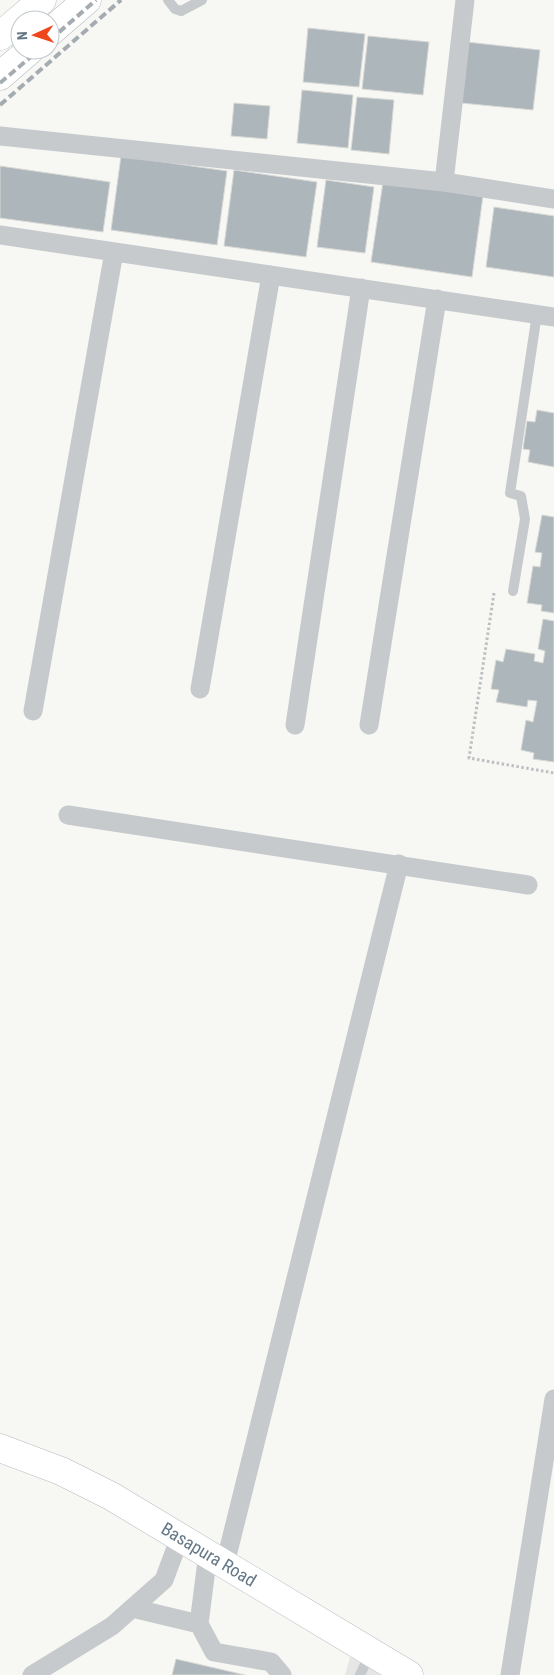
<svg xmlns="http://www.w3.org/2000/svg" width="554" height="1675" viewBox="0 0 554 1675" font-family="'Roboto Condensed',sans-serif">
  <rect width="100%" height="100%" fill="#f7f7f4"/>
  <path fill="#e5e6e5" d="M 350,1657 L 381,1675 L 345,1675 Z"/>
  <path fill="#adb6bb" stroke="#d9d9d6" d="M 308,28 L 365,34 L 359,87 L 303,82 Z
    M 368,36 L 429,42 L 423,95 L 362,89 Z
    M 467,42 L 540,50 L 533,110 L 461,103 Z
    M 302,90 L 353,95 L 348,148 L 297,143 Z
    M 357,97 L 394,100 L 389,154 L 351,150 Z
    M 234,103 L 270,106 L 267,139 L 231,136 Z
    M 121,156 L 227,171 L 217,245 L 111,230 Z
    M 0,166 L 110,182 L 103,232 L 0,218 Z
    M 234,170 L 317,182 L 306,257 L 224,246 Z
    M 326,180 L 374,187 L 365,253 L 317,247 Z
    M 383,182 L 483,196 L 472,277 L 371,262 Z
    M 494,207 L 554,216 L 554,277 L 486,267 Z
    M 537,410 L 554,413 L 554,467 L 528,462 L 530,450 L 523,449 L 527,421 L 535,422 Z
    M 542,515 L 554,517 L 554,613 L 541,611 L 542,605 L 527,603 L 533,566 L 540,567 L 542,553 L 535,552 Z
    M 543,619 L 554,621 L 554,762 L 533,759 L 534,753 L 521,750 L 526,720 L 533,722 L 537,701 L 528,700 L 527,707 L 496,702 L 499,690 L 491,689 L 496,660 L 503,662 L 506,649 L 535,654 L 534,661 L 543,663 L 545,651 L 538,649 Z
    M 176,1659 L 245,1675 L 172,1675 Z"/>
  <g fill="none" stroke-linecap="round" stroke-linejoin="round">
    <defs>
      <g id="secondary">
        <path d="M 50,32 L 87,0"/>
        <path d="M 0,76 L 30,50"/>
        <path id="s1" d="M 0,1448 L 61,1471 L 111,1496 L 409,1675"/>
      </g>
      <path id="highway" d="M 0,36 L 42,0"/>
    </defs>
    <use href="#secondary" stroke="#b6bcc0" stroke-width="29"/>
    <use href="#highway" stroke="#b8bcbf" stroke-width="29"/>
    <path stroke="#bdc0c2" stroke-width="3" stroke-dasharray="2.5 2.5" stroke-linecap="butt" d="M 494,593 L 469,758 L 554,773"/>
    <path stroke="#c6cacd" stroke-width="10" d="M 168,0 L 175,9 L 181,11 L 202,0
      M 513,591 L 525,519 L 521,496 L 510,493 L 537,314
      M 360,1675 L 370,1654"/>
    <path stroke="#c6cacd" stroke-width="19" d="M 0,136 L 444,182 L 554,199
      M 444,182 L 465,0
      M 0,235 L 554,317
      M 200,689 L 271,275
      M 33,711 L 114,252
      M 295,725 L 361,288
      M 369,725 L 437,299
      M 68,815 L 528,885
      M 208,1553 L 199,1624 L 214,1652 L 271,1662 L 282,1675
      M 225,1564 L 399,864
      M 132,1608 L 199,1624
      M 32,1675 L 112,1626 L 164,1580 L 180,1537
      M 510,1675 L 554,1399"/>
    <use href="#secondary" stroke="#fff" stroke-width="28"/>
    <use href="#highway" stroke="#fff" stroke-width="28"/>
    <path stroke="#a4abb1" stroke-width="4" stroke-dasharray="8 4" stroke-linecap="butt" d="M 50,40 L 96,0
      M 0,83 L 39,50
      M 0,105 L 121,0"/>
  </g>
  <g text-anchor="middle" stroke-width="5" stroke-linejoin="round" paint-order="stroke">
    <g font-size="18" fill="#647887" stroke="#fff">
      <text dy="6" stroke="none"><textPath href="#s1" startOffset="235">Basapura Road</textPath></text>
    </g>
  </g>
  <g transform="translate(35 35) rotate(267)"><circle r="24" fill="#ffffff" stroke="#c1c9cf"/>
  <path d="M0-4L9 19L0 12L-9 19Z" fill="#ef461c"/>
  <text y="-8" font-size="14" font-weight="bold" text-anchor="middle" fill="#647887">N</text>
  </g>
</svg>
